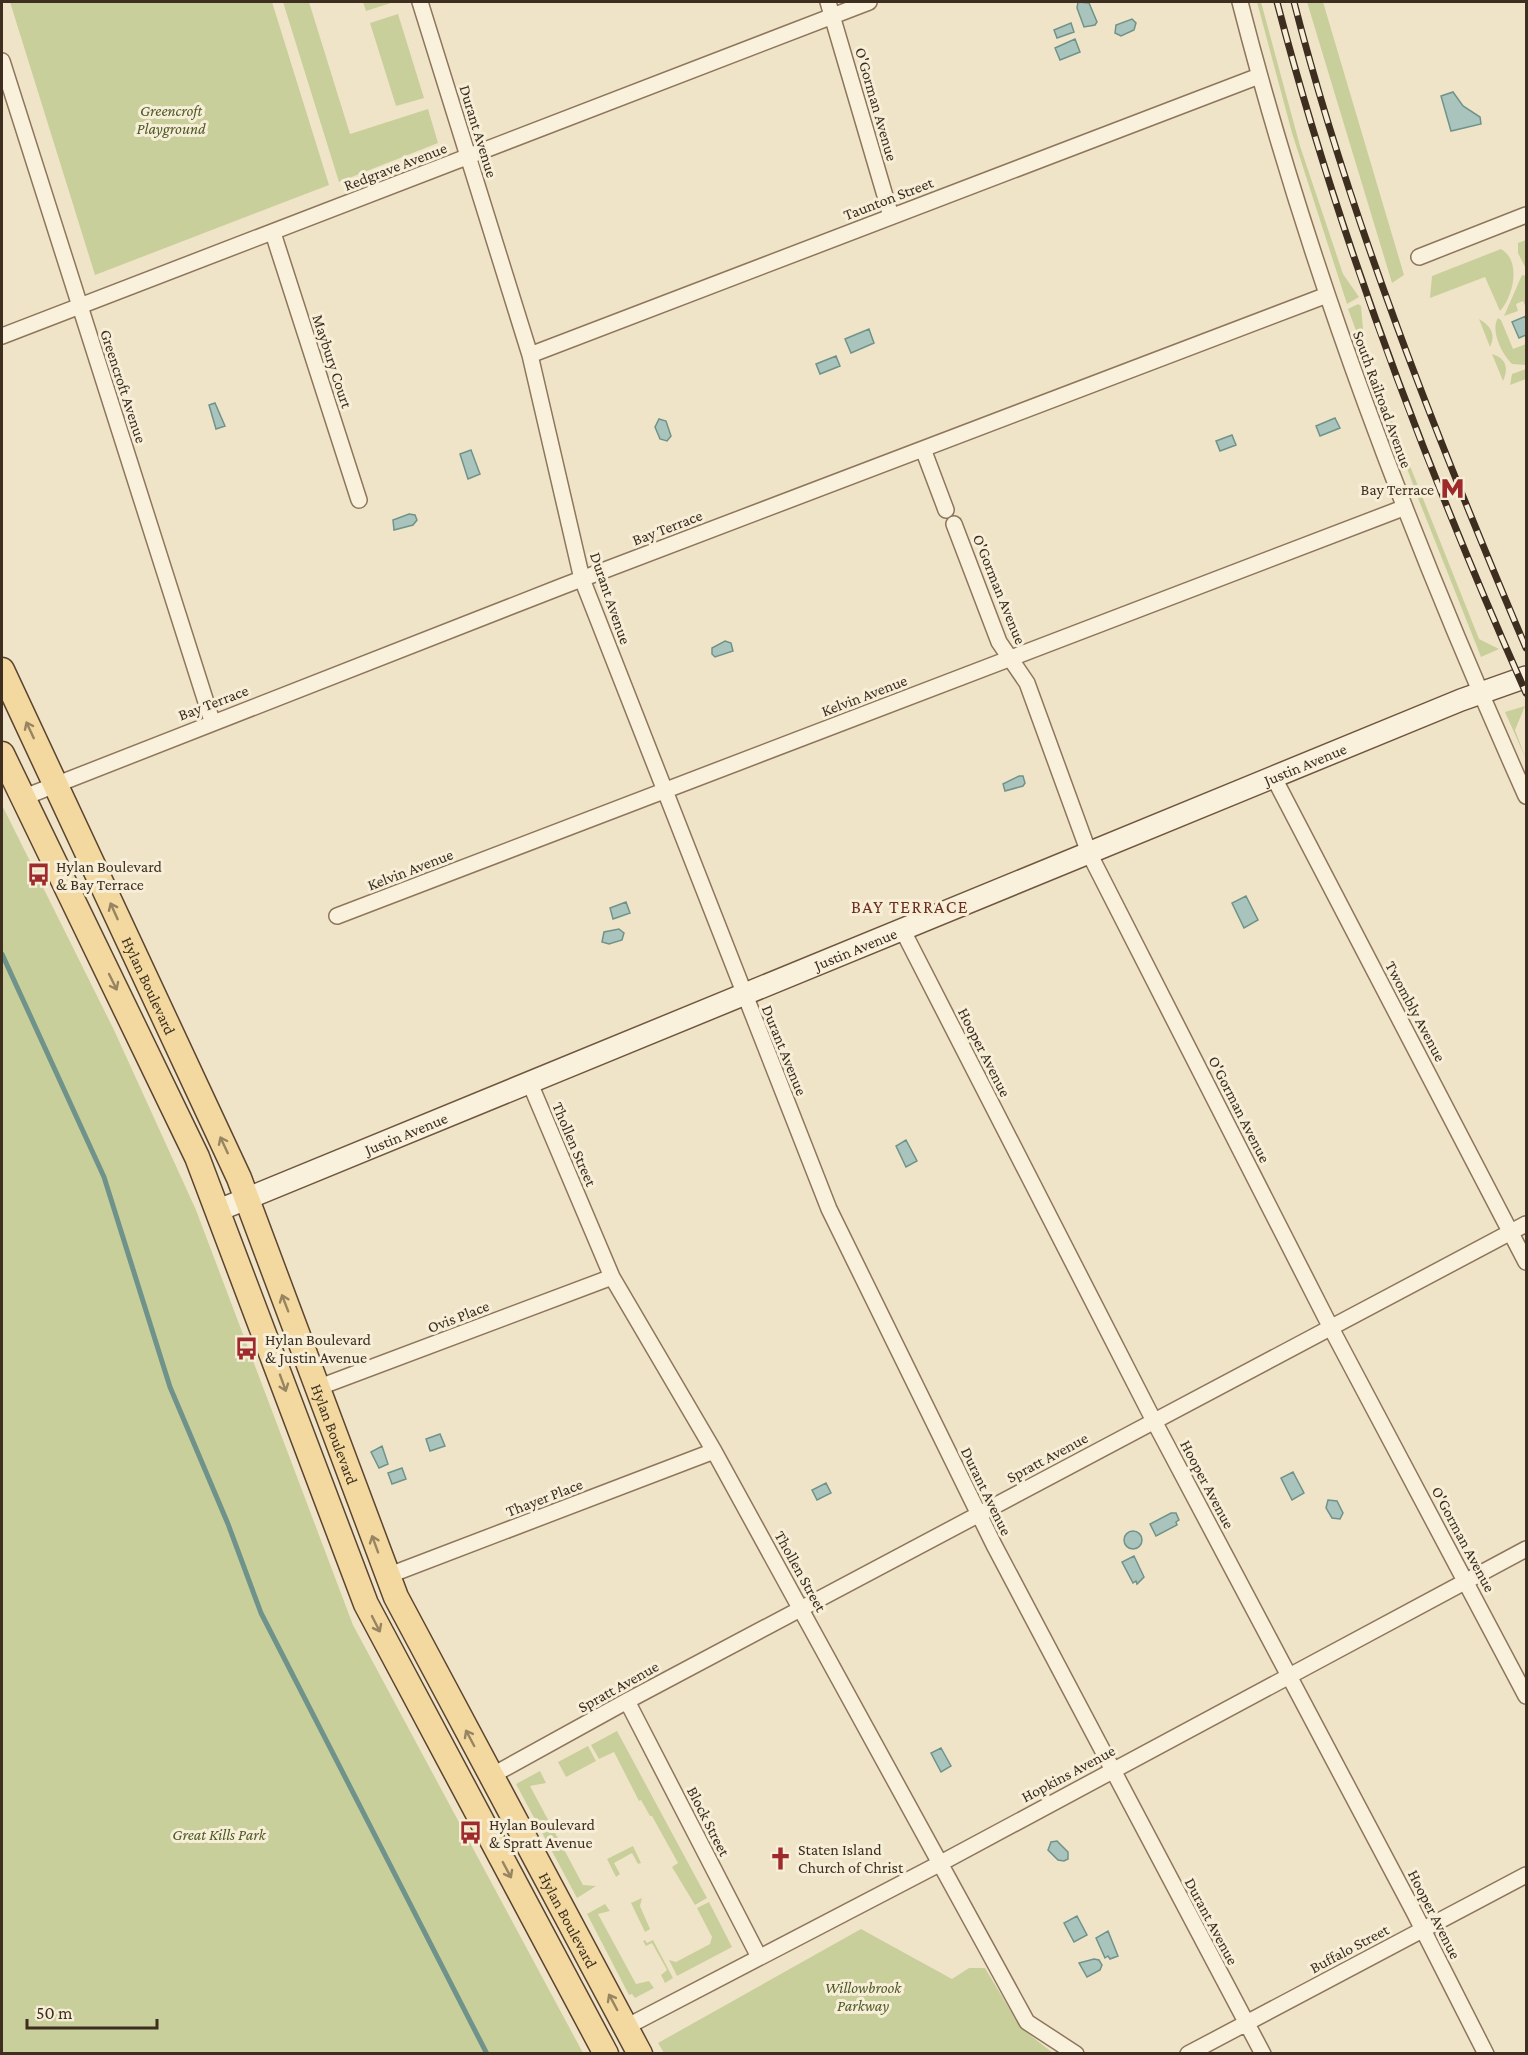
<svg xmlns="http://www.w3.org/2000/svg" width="1528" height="2055" viewBox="0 0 1528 2055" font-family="'Crimson Pro',serif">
  <rect width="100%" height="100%" fill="#f0e4c8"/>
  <path fill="#c9cf9b" d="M 10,2 L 272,2 L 329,185 L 95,275 Z
    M 283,2 L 309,2 L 350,134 L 428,109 L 438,143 L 339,182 Z
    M 363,2 L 394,2 L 366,11 Z
    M 1257,2 L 1261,2 L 1300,146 L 1343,274 L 1359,297 L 1347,304 L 1292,133 Z
    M 1307,2 L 1323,2 L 1404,275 L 1392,283 Z
    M 398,14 L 424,98 L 396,106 L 370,23 Z
    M 1526,240 L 1526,269 L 1518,253 L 1518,243 Z
    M 1501,249 C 1522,261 1513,297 1500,311 L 1485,277 L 1430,298 L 1432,276 Z
    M 1522,275 L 1526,276 L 1526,308 L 1523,301 L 1516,304 L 1518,311 L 1504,316 Z
    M 1358,304 L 1361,306 L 1365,353 L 1479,639 L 1499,649 L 1481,657 L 1418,498 L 1348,309 Z
    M 1498,318 L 1501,320 L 1513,349 L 1526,344 L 1526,365 L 1512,364 C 1502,354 1490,331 1498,318 Z
    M 1479,319 C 1491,326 1496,334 1490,347 Z
    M 1492,354 C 1506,358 1509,368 1503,381 Z
    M 1526,369 L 1526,379 L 1510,385 L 1512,374 Z
    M 1525,706 L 1515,730 L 1526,759 L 1505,712 Z
    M 2,805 L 114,1030 L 196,1210 L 353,1625 L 583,2053 L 2,2053 Z
    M 617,1731 L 707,1898 L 695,1905 L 672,1867 L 678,1863 L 652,1816 L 650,1816 L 641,1800 L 639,1801 L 614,1752 L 599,1759 L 591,1745 Z
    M 588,1746 L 596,1761 L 566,1777 L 558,1762 Z
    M 540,1771 L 546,1783 L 530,1786 L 583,1885 L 596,1886 L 577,1898 L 516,1784 Z
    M 633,1846 L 641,1863 L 638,1864 L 632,1853 L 614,1863 L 620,1874 L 616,1877 L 607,1859 Z
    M 642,1898 L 640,1906 L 650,1929 L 645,1932 L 631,1903 Z
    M 709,1902 L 732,1947 L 677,1976 L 669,1960 L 676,1962 L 710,1944 L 712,1937 L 697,1908 Z
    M 605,1904 L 610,1911 L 598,1914 L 636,1984 L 649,1981 L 654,1988 L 635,1998 L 632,1994 L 629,1995 L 587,1914 Z
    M 861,1929 L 952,1979 L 969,1968 L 985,1968 L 1021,2028 L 1053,2053 L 664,2053 L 658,2043 Z
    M 645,1940 L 647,1943 L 653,1940 L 673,1978 L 665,1983 L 661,1975 L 667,1970 L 652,1943 L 646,1946 L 643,1941 Z"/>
  <path fill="#a9c4bc" stroke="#6f938a" stroke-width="1.5" d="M 1078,2 L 1089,3 L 1097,22 L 1095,25 L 1084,27 L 1077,8 Z
    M 1132,19 L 1136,23 L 1134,30 L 1121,36 L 1115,33 L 1116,25 Z
    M 1071,23 L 1074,32 L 1057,38 L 1054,30 Z
    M 1075,39 L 1080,52 L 1060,60 L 1055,48 Z
    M 1453,92 L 1463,106 L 1480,117 L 1481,124 L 1451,131 L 1441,96 Z
    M 1526,316 L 1526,335 L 1519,338 L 1512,322 Z
    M 869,329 L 874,343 L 851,353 L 845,339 Z
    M 836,356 L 840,366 L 820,374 L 816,364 Z
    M 215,403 L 225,426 L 216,429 L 209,405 Z
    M 1335,418 L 1340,428 L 1320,436 L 1316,426 Z
    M 659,419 L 666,421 L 671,436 L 667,441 L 660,439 L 655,427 Z
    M 1232,435 L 1236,445 L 1220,451 L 1216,441 Z
    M 471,450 L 480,474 L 468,479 L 460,454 Z
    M 409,514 L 415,515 L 417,520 L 413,525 L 394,530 L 393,520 Z
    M 725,641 L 731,643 L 733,651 L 715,657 L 712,654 L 712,648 Z
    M 1019,776 L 1023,776 L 1025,783 L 1023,786 L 1005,791 L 1003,784 Z
    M 1246,896 L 1258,920 L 1244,928 L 1232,903 Z
    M 626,902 L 630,913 L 613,919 L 610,908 Z
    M 619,929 L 624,933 L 622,940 L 609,944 L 602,942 L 604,932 Z
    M 906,1140 L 917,1161 L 906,1167 L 896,1146 Z
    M 440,1434 L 445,1446 L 430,1451 L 426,1439 Z
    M 382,1446 L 388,1464 L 379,1468 L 371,1452 Z
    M 402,1468 L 406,1479 L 392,1484 L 388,1473 Z
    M 1293,1472 L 1304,1493 L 1292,1500 L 1281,1478 Z
    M 826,1483 L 831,1493 L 817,1500 L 812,1490 Z
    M 1328,1500 L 1337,1501 L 1343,1513 L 1340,1519 L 1332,1518 L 1326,1508 Z
    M 1171,1513 L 1176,1513 L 1179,1520 L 1176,1522 L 1177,1525 L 1156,1536 L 1150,1524 Z
    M1124 1540a9 9 0 1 1 18 0a9 9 0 1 1-18 0Z
    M 1134,1556 L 1144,1577 L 1137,1584 L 1136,1581 L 1133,1583 L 1122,1562 Z
    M 941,1748 L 951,1766 L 941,1772 L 931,1753 Z
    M 1057,1841 L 1068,1852 L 1068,1859 L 1064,1861 L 1058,1860 L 1048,1850 L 1051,1842 Z
    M 1077,1916 L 1087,1935 L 1074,1942 L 1064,1923 Z
    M 1108,1931 L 1118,1956 L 1110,1959 L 1108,1956 L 1105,1958 L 1096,1938 Z
    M 1094,1959 L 1099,1960 L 1102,1965 L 1100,1970 L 1087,1977 L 1079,1963 Z"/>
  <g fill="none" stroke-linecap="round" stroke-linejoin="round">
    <path stroke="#6f938a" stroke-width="5" d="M 2,954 L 104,1177 L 170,1387 L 228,1524 L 261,1613 L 487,2054"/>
    <defs>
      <path id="street" d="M 420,2 L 530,355 L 582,579 L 829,1209 L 994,1545 L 1263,2054
        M 828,2 L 891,216
        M 1240,2 C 1310,275 1411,539 1526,796
        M 2,61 L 212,721
        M 273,233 L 359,500
        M 1419,257 L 1526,215
        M 2,336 L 869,2
        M 530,355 L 1259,76
        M 923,449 L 946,510
        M 954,524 L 999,642 L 1027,683 L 1089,853 L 1331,1328 L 1526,1696
        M 1274,778 L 1526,1262
        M 22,798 L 563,586 L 1327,295
        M 337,916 L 1403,508
        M 902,929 L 1154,1421 L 1414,1912 L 1486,2054
        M 529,1081 L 612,1277 L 714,1451 L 1027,2022 L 1076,2054
        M 317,1388 L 612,1277
        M 387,1576 L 714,1451
        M 627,1701 L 759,1957
        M 491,1776 L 627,1701 L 1526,1224
        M 626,2027 L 939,1864 L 1526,1549
        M 1188,2054 L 1526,1875"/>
      <g id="secondary">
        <path id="s1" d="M 219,1210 L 1461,700 L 1526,677"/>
      </g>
      <g id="primary">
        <path id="s2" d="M 2,670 L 239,1178 L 396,1597 L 640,2054"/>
        <path d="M 2,754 L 197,1157 L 366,1604 L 606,2054"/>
      </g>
    </defs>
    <use href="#street" stroke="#8d765c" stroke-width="18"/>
    <use href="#secondary" stroke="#6f573f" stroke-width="24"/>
    <use href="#primary" stroke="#5b4430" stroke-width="27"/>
    <use href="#street" stroke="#faf1dc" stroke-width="15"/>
    <use href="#secondary" stroke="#faf1dc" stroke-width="21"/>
    <use href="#primary" stroke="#f3d9a0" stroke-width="24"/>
    <defs>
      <path id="rail" d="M 1277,2 C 1339,239 1427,470 1526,693
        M 1294,2 C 1350,220 1438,441 1526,648"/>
    </defs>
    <use href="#rail" stroke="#3d2e20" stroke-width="7"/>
    <use href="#rail" stroke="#f7eed8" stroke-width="4.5" stroke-dasharray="14" stroke-linecap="butt"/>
  </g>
  <defs><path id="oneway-shaft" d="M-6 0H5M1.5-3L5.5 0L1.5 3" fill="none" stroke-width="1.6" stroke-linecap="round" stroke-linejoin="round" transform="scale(1.5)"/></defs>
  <g stroke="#988460">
    <use href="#oneway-shaft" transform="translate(30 730) rotate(-115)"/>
    <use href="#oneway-shaft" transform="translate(114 911) rotate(-114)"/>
    <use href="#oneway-shaft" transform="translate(113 982) rotate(64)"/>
    <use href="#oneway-shaft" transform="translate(224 1145) rotate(-115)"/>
    <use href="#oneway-shaft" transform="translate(285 1303) rotate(-111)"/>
    <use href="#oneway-shaft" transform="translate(283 1383) rotate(70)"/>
    <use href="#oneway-shaft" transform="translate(375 1544) rotate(-110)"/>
    <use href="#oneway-shaft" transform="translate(376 1624) rotate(63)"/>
    <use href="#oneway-shaft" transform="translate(470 1738) rotate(-118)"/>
    <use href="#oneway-shaft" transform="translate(507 1870) rotate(62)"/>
    <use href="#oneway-shaft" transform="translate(613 2002) rotate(-118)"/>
  </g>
  <defs>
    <symbol id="metro-bare" viewBox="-9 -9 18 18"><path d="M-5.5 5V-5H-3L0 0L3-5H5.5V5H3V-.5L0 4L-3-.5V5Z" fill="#9e2a2b" stroke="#f7eed8" stroke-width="2.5" paint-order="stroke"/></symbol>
    <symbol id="bus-bare" viewBox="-9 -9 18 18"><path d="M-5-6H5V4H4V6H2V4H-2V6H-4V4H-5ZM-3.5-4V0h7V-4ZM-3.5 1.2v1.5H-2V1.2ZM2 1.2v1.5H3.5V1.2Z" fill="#9e2a2b" stroke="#f7eed8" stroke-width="2.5" paint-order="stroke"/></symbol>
    <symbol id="church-bare" viewBox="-9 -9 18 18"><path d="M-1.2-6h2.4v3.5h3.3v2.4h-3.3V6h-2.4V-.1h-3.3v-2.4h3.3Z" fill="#9e2a2b" stroke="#f7eed8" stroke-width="2.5" paint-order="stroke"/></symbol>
  </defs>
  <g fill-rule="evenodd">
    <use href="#metro-bare" x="1436" y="472" width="33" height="33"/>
    <use href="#bus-bare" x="22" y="858" width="33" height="33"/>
    <use href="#bus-bare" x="230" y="1332" width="33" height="33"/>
    <use href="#bus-bare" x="454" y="1816" width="33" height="33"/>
    <use href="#church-bare" x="764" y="1842" width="33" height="33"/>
  </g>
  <g text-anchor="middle" stroke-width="6" stroke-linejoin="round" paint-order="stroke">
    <g font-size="16" fill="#3d2e20" stroke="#f7eed8">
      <text transform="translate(877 104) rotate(74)" y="6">O'Gorman Avenue</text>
      <text transform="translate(479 131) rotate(73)" y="6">Durant Avenue</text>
      <text transform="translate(395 166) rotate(-21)" y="6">Redgrave Avenue</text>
      <text transform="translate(888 198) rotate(-21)" y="6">Taunton Street</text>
      <text transform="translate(333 361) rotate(72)" y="6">Maybury Court</text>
      <text transform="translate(124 386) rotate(72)" y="6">Greencroft Avenue</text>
      <text transform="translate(1383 399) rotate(70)" y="6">South Railroad Avenue</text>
      <text transform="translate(667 527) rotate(-21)" y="6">Bay Terrace</text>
      <text transform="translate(1000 589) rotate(68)" y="6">O'Gorman Avenue</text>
      <text transform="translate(611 598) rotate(71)" y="6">Durant Avenue</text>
      <text transform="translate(864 695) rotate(-21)" y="6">Kelvin Avenue</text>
      <text transform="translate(213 702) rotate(-21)" y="6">Bay Terrace</text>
      <text dy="6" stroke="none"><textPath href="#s1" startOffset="1174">Justin Avenue</textPath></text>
      <text transform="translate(410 869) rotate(-21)" y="6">Kelvin Avenue</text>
      <text dy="6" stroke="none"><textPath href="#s1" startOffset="688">Justin Avenue</textPath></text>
      <text dy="6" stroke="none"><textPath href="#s2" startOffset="348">Hylan Boulevard</textPath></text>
      <text transform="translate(1416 1011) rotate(62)" y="6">Twombly Avenue</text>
      <text transform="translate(785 1050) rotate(68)" y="6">Durant Avenue</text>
      <text transform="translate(985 1052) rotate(63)" y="6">Hooper Avenue</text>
      <text transform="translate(1240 1109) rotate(63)" y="6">O'Gorman Avenue</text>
      <text dy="6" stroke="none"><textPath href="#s1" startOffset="202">Justin Avenue</textPath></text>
      <text transform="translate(575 1144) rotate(67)" y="6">Thollen Street</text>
      <text transform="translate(458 1316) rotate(-21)" y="6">Ovis Place</text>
      <text dy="6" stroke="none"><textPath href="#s2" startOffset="834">Hylan Boulevard</textPath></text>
      <text transform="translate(1047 1457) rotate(-28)" y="6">Spratt Avenue</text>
      <text transform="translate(1208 1484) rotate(62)" y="6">Hooper Avenue</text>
      <text transform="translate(987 1491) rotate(64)" y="6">Durant Avenue</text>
      <text transform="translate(544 1497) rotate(-21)" y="6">Thayer Place</text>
      <text transform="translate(1464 1539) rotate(62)" y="6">O'Gorman Avenue</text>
      <text transform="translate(801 1571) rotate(61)" y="6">Thollen Street</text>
      <text transform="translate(618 1686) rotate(-29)" y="6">Spratt Avenue</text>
      <text transform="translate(1068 1773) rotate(-28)" y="6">Hopkins Avenue</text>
      <text transform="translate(709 1821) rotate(63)" y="6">Block Street</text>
      <text transform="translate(1435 1914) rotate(63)" y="6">Hooper Avenue</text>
      <text dy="6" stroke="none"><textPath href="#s2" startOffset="1374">Hylan Boulevard</textPath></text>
      <text transform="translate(1212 1921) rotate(62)" y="6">Durant Avenue</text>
      <text transform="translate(1349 1948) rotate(-28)" y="6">Buffalo Street</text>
    </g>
    <g font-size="16" font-style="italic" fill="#4d5a26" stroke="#f7eed8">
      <text x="171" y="116">Greencroft<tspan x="171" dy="18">Playground</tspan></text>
      <text x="219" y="1840">Great Kills Park</text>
      <text x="863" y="1993">Willowbrook<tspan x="863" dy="18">Parkway</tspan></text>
    </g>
    <g font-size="16" fill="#3d2e20" stroke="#f7eed8" text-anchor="start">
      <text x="1434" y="495" text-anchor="end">Bay Terrace</text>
      <text x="56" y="872">Hylan Boulevard<tspan x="56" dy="18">&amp; Bay Terrace</tspan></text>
      <text x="265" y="1345">Hylan Boulevard<tspan x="265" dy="18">&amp; Justin Avenue</tspan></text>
      <text x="489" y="1830">Hylan Boulevard<tspan x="489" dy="18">&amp; Spratt Avenue</tspan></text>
      <text x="798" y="1855">Staten Island<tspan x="798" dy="18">Church of Christ</tspan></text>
    </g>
    <g font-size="18" letter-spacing="1.5" fill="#6b2e1e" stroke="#f7eed8">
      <text x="910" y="913">BAY TERRACE</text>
    </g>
  </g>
  <rect width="1528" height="2055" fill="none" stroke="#3d2e20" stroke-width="6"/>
  <path d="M27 2019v9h130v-9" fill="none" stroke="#3d2e20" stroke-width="3"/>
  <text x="36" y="2019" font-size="18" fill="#3d2e20" stroke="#f7eed8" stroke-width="4.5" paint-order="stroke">50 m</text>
</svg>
